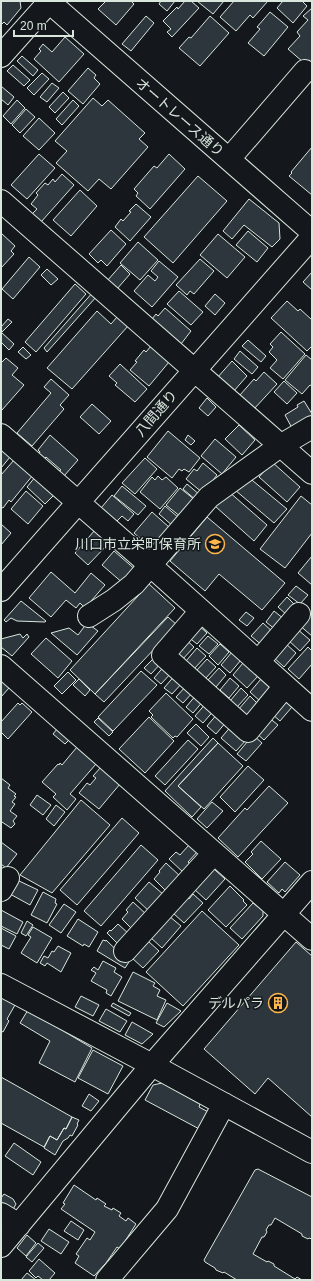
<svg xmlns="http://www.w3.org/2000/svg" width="313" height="1281" viewBox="0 0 313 1281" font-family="Helvetica,'Noto Sans JP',sans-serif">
  <rect width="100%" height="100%" fill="#14181c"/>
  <path fill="#2c363c" stroke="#d8e6dc" d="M 1,1 L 20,1 L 21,8 L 7,25 L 4,22 L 1,25 Z
    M 106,1 L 131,1 L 134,4 L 116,25 L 98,9 Z
    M 161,1 L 175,1 L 167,11 L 159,4 Z
    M 185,1 L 191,1 L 199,8 L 172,37 L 167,32 L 171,29 L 163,21 L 177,7 L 178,9 Z
    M 197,1 L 224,1 L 213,14 Z
    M 234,1 L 268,1 L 253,18 L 250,15 L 236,31 L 220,17 Z
    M 283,1 L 302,1 L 307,6 L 293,23 L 277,8 Z
    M 312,8 L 312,66 L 310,68 L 288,49 L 300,36 L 297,32 L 308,20 L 303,16 Z
    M 270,12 L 288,27 L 264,56 L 248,43 L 260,29 L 257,27 Z
    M 146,16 L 154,23 L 131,51 L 122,44 Z
    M 210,16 L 229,33 L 200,66 L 179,48 L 189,37 L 191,38 Z
    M 65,37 L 84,54 L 59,82 L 34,59 L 41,51 L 39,49 L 43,44 L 52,52 Z
    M 22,56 L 38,70 L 33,76 L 17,61 Z
    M 13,65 L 30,80 L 24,86 L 7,71 Z
    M 88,68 L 96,75 L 94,78 L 100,84 L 83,104 L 68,91 Z
    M 42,73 L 49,79 L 34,95 L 27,88 Z
    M 52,83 L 59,88 L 47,102 L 40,97 Z
    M 1,86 L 14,97 L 8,105 L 1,99 Z
    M 63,92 L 69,98 L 55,113 L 49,107 Z
    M 93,98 L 102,106 L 108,100 L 145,133 L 139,139 L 148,147 L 111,189 L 99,179 L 88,191 L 56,163 L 67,151 L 55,141 Z
    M 17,100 L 25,108 L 11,124 L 3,116 Z
    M 73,100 L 79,106 L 62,125 L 56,119 Z
    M 26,109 L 35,117 L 20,133 L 12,125 Z
    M 39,118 L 55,133 L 39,150 L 23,136 Z
    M 312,147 L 312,195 L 289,176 L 292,173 L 291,172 Z
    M 39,154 L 55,168 L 27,199 L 11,185 Z
    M 169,154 L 185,169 L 150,209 L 136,196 L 138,193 L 134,189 L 154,166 L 157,168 Z
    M 62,174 L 74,185 L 41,222 L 32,214 L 37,209 L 31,204 L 38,195 L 36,193 L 45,183 L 48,185 L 53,179 L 55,182 Z
    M 198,176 L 227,201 L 173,263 L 144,237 Z
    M 80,190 L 97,206 L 71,236 L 53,220 Z
    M 249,199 L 279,223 L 280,239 L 272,247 L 244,225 L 232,239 L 223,231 Z
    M 136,204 L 151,217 L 130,241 L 115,227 L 121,219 L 123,221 L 131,212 L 129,211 Z
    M 111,230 L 126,244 L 107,266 L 101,260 L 98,263 L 89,254 Z
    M 248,231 L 268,248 L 257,262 L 236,245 Z
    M 1,233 L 15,246 L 11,251 L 14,254 L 1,268 Z
    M 218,234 L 245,257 L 227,278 L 200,255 Z
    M 138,242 L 158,260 L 140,280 L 120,263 Z
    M 29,257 L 40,267 L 13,299 L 2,289 Z
    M 200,259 L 214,271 L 194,294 L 190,291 L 187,295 L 176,285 Z
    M 159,261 L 178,277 L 152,307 L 134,291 L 148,275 L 155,281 L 158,277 L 151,271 Z
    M 121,265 L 130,274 L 117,289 L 107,281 Z
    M 47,269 L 58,279 L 51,285 L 41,275 Z
    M 312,272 L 312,290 L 303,282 Z
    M 75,284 L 86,294 L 36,352 L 25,342 Z
    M 179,291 L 203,312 L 191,325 L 167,304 Z
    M 93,292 L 97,296 L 47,352 L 44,348 Z
    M 215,294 L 225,303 L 215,315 L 205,306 Z
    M 287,301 L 298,311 L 300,309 L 312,320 L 312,346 L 307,351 L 271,318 Z
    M 165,308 L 191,331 L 181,344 L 152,319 L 156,314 L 158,316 Z
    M 97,311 L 111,324 L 117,317 L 128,326 L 72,389 L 47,368 Z
    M 8,319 L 12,322 L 2,332 L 1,327 Z
    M 1,332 L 14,344 L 9,350 L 1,342 Z
    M 281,332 L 305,354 L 283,379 L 270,368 L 277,360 L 269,352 L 273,347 L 270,344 Z
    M 248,340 L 266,356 L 261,362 L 242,346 Z
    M 151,346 L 169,362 L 149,386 L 130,370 L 137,362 L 135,361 L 144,350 L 146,352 Z
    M 23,347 L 31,355 L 26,359 L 18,352 Z
    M 240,351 L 258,367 L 252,374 L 234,359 Z
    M 306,355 L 312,360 L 312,386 L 310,385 L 302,394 L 285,380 Z
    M 6,358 L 18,368 L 12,375 L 24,385 L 2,410 L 1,409 L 1,363 Z
    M 232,361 L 247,376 L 233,392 L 217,378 Z
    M 120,364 L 147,389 L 135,402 L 115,385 L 117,383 L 109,376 Z
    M 264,372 L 277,384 L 254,409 L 240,395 L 254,379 L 256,381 Z
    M 51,379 L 69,395 L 60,405 L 64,409 L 32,446 L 17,433 L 51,393 L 44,387 Z
    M 284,381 L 297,393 L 287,404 L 274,392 Z
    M 207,398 L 216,407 L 208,416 L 199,408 Z
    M 304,401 L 312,414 L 312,418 L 293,430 L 285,415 L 298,407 L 297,405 Z
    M 92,404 L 111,421 L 99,434 L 80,417 Z
    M 239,425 L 255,440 L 242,455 L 225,439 Z
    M 168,431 L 200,458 L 189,472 L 184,469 L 182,471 L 179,469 L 172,478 L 147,457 Z
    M 50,435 L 78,460 L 64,476 L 59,471 L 61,470 L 46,457 L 44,459 L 39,454 L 40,452 L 38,450 Z
    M 188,435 L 195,441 L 191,445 L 185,440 Z
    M 215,439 L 236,457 L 222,474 L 201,456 Z
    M 1,449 L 10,457 L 1,468 Z
    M 145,458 L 157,469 L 135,494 L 122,483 Z
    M 14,460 L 33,475 L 11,502 L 9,500 L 3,508 L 1,507 L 1,475 Z
    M 272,462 L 300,487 L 287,502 L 259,477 Z
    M 203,463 L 217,475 L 203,493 L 186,479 L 194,469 L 197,471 Z
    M 36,476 L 55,494 L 45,504 L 27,487 Z
    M 158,476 L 162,480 L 166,477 L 178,488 L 160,509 L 140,492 L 152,477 L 155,480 Z
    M 247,476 L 287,509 L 274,523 L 235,490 Z
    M 187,484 L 200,495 L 196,500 L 183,489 Z
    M 122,486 L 146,506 L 138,515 L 114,496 Z
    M 180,488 L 195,500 L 181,517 L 166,505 Z
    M 26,491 L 43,506 L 28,524 L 11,509 Z
    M 228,491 L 267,525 L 254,541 L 215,506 Z
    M 112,495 L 134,514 L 128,521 L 122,516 L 116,522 L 101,508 Z
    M 301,496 L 312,505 L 312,533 L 285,568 L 260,549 Z
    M 165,506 L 179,518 L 173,526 L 159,514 Z
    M 152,512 L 170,528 L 151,548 L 134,533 Z
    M 207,517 L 285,583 L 262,610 L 219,574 L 205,591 L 170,561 Z
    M 1,524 L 11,533 L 1,545 Z
    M 95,530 L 109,543 L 88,565 L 75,553 Z
    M 114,551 L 137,571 L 124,584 L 102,565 Z
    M 312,556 L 312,585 L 298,573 Z
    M 51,572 L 75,593 L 91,573 L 105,585 L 85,608 L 80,603 L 76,608 L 66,600 L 51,617 L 29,598 Z
    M 149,584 L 175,608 L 95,694 L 70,670 Z
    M 296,586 L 308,595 L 300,604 L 288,595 Z
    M 287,597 L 295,605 L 287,615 L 278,607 Z
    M 21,601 L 46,621 L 45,622 L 17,621 L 11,618 L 6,622 L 4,620 Z
    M 274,611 L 284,619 L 276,630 L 266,622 Z
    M 246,612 L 254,618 L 247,626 L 239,620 Z
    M 308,613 L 312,616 L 312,636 L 298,624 Z
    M 168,617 L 177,625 L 104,702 L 95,694 Z
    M 87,623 L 98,631 L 77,655 L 51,633 L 69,628 L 78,635 Z
    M 263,623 L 274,633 L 263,646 L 251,636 Z
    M 197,624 L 207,633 L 197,644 L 187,636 Z
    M 297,629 L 310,640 L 300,651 L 288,640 Z
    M 20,634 L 23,638 L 27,634 L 29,637 L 12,656 L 1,647 L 1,639 Z
    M 208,636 L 218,644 L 209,654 L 199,646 Z
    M 46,638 L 72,661 L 58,678 L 31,654 Z
    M 184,638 L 194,647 L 181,661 L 171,652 Z
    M 284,642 L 296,653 L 284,667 L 272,656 Z
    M 220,644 L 229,652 L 218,665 L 209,656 Z
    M 308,647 L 312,651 L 312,664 L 299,679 L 288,669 Z
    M 197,648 L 206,656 L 194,669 L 186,661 Z
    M 232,652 L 241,660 L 230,673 L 221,665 Z
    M 156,656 L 162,662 L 151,674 L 144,668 Z
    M 207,659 L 216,667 L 205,679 L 196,671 Z
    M 243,663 L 258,676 L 247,688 L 233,675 Z
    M 166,664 L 173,671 L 161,684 L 154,678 Z
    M 219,668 L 226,675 L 216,687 L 208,680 Z
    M 141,671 L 157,685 L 113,731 L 98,717 Z
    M 68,672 L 76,680 L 62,694 L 54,686 Z
    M 176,674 L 184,681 L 172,694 L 164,688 Z
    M 230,678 L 239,686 L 229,698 L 220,690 Z
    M 79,679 L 90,690 L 85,696 L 73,685 Z
    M 261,679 L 272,690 L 261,702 L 250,692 Z
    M 3,680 L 9,688 L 1,697 L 1,683 Z
    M 187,685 L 194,691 L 183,703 L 176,697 Z
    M 241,688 L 248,695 L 237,707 L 230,701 Z
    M 166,693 L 193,719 L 177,737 L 175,736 L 173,738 L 151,717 L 153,715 L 149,711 Z
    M 197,694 L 204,700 L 193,713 L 186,707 Z
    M 250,696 L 259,705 L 247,718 L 238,710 Z
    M 284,700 L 292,707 L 280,721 L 272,714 Z
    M 208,701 L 216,708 L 203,723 L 195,716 Z
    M 18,703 L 20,705 L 22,703 L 32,712 L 8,739 L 1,732 L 1,722 Z
    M 218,713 L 227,721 L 216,734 L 207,726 Z
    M 149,717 L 174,741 L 145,773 L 119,749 Z
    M 268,717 L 278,725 L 264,740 L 255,732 Z
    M 98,718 L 113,732 L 109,736 L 94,722 Z
    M 196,724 L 209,737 L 201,746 L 187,733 Z
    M 233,724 L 248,738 L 236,751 L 221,738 Z
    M 57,729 L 70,739 L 65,744 L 53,734 Z
    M 253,735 L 262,743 L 246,761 L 237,754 Z
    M 213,738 L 218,743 L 178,786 L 201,807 L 192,817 L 165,791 Z
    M 188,740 L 198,749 L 165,785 L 155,776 Z
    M 218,743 L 243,766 L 204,809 L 178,786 Z
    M 77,747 L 96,764 L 70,794 L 76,799 L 67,810 L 53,797 L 56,794 L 42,782 L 58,764 L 59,765 L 60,763 L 62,765 Z
    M 248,766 L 264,780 L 235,812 L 220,797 Z
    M 101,767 L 120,784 L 99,809 L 79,793 L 87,783 L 90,785 L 96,778 L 93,776 Z
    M 1,778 L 10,785 L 8,788 L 16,794 L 14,796 L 16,797 L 12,802 L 15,804 L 10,811 L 17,816 L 13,821 L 15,824 L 11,828 L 2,822 L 1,824 Z
    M 269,786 L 288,803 L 238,857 L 218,838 L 245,808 L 247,810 Z
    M 37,795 L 51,805 L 43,815 L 30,805 Z
    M 81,800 L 110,825 L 52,893 L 20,875 Z
    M 212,802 L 223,811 L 207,828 L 197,819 Z
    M 56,805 L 65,812 L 54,826 L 46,819 Z
    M 122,818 L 139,833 L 77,905 L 60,890 Z
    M 261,841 L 281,859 L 262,879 L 245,862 L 253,854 L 251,852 Z
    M 1,842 L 17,854 L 6,868 L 1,864 Z
    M 141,845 L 158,860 L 101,926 L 84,911 Z
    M 189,845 L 197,852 L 188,862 L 192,865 L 184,873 L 169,859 L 176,852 L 180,855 Z
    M 285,862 L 300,875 L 285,892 L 282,889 L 279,893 L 267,882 Z
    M 166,863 L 181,877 L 167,892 L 154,879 L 160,872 L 159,871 Z
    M 214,869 L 225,879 L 206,900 L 193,888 Z
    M 17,880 L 38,890 L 30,905 L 10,894 Z
    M 149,882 L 164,895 L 150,912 L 135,898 Z
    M 230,886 L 244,900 L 243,901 L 247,905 L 226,927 L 208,910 Z
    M 43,892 L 56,899 L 55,903 L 57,904 L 47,923 L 31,915 Z
    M 193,894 L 203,903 L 184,923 L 173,913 L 186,896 L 189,899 Z
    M 133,902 L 147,915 L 133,930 L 122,919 L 128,912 L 126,910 Z
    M 253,903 L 263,911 L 263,916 L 242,939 L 230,928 Z
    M 64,904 L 76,912 L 61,933 L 49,925 Z
    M 1,910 L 23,922 L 17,934 L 1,926 Z
    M 202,911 L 239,945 L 183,1006 L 146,972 Z
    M 169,916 L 181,926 L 162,948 L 150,937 Z
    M 78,919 L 98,932 L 89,947 L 84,944 L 83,946 L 67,936 Z
    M 27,921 L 33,925 L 26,936 L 21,933 Z
    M 118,924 L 129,934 L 119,945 L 107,933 L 110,930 L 111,931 Z
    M 33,927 L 52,938 L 37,963 L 21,953 L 31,937 L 28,935 Z
    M 1,928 L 16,936 L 9,949 L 1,945 Z
    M 103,940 L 106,941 L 106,940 L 129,962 L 125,968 L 97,951 Z
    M 148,941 L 159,951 L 143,968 L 132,958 Z
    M 296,942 L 312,956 L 312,1117 L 268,1078 L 255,1094 L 204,1049 Z
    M 58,946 L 71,953 L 61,972 L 47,963 L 45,966 L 40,963 L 44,956 L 48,958 L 52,951 L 54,952 Z
    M 103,961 L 116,968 L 114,972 L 122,977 L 111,996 L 106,993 L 107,990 L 91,981 L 96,973 L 91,970 L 94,967 L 98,970 Z
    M 133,972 L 155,983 L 153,986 L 160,990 L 157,996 L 166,1000 L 157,1020 L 118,1001 Z
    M 81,996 L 99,1005 L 93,1016 L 75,1007 Z
    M 1,997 L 15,1005 L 7,1019 L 9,1021 L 3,1032 L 1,1031 Z
    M 113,1003 L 131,1013 L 129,1016 L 111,1006 Z
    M 167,1003 L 181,1011 L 164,1027 L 156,1023 Z
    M 106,1009 L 127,1021 L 120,1032 L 99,1021 Z
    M 28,1010 L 92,1048 L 75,1082 L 39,1063 L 50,1041 L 20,1023 Z
    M 132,1022 L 153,1034 L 142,1044 L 125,1035 Z
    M 93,1050 L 123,1066 L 108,1094 L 78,1078 Z
    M 1,1077 L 72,1117 L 66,1129 L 64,1128 L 57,1140 L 50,1136 L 44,1147 L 1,1123 Z
    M 162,1083 L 200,1104 L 199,1107 L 212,1114 L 203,1131 L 145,1100 L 153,1085 Z
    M 89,1094 L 99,1101 L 91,1111 L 82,1106 Z
    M 72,1117 L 79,1120 L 77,1124 L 78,1125 L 72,1136 L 70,1135 L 68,1138 L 63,1141 L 55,1155 L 44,1148 L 50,1136 L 57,1140 L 64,1128 L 66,1129 Z
    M 14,1143 L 41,1162 L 33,1175 L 5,1156 Z
    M 258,1169 L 312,1197 L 312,1239 L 309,1238 L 308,1239 L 302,1236 L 302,1234 L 275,1218 L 271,1225 L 269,1225 L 266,1230 L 267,1232 L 264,1237 L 262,1237 L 253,1254 L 267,1262 L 268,1261 L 274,1264 L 274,1266 L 295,1279 L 297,1277 L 302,1280 L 237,1280 L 224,1272 L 223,1273 L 216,1270 L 215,1268 L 205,1262 L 204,1260 L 255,1170 Z
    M 74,1185 L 96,1200 L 97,1198 L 106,1204 L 104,1206 L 112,1210 L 113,1208 L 121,1213 L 119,1216 L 126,1221 L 128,1218 L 136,1224 L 120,1249 L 117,1247 L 106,1263 L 94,1276 L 75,1263 L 79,1256 L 76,1254 L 87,1238 L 90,1240 L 95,1232 L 61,1209 L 65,1204 L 63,1203 Z
    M 4,1194 L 13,1199 L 16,1204 L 11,1213 L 1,1208 L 1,1198 Z
    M 71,1221 L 84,1230 L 78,1240 L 64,1231 Z
    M 49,1229 L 69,1242 L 61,1254 L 41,1241 Z
    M 27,1235 L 36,1243 L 26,1256 L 17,1248 Z
    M 38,1243 L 44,1248 L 32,1262 L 26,1257 Z
    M 39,1259 L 55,1273 L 49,1280 L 43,1280 L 38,1276 L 36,1278 L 29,1271 Z
    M 27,1273 L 36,1280 L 21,1280 Z"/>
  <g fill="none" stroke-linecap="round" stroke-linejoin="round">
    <defs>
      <path id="minor" d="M 48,1 L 312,232
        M 1,56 L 50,1
        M 229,159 L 305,71
        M 1,201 L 312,473
        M 1,435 L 150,565 L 312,710
        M 1,590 L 312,237
        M 201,611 L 163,655 L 248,731 L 285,686
        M 89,616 L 114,600 L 134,584 L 209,497 L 280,446 L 312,427
        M 258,662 L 299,614
        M 1,666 L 312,939
        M 1,890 L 8,878
        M 125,951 L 214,853
        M 1,985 L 152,1065 L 312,1152
        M 1,1214 L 19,1225
        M 1,1246 L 152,1065 L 312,882
        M 107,1280 L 167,1209 L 224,1104"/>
    </defs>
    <use href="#minor" stroke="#d8e6dc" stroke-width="24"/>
    <use href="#minor" stroke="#14181c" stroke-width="22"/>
  </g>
  <defs>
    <symbol id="school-ring" viewBox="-11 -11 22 22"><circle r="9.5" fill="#14181c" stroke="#ffb74d" stroke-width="1.5"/><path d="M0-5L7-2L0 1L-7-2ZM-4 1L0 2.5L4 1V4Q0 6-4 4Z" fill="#ffb74d"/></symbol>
    <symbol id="building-ring" viewBox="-11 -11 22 22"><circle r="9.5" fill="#14181c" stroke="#ffb74d" stroke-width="1.5"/><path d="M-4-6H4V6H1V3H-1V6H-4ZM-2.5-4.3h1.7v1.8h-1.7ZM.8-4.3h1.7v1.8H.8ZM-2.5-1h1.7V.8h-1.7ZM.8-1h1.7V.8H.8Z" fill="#ffb74d"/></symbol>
  </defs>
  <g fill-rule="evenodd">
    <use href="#school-ring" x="204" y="533" width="22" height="22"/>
    <use href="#building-ring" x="267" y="992" width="22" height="22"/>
  </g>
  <g text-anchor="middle" stroke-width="3" stroke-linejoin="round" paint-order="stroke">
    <g font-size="14" fill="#d8e6dc" stroke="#14181c">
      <text transform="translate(180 117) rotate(41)" y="5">オートレース通り</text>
      <text transform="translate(156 413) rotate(-49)" y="5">八間通り</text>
    </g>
    <g font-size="14" fill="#d8e6dc" stroke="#14181c" text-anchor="end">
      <text x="201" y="549">川口市立栄町保育所</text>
      <text x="264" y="1008">デルパラ</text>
    </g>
  </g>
  <rect width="313" height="1281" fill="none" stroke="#d8e6dc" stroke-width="4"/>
  <path d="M14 30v6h59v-6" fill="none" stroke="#d8e6dc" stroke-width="2"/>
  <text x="20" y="30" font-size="12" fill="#d8e6dc" stroke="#14181c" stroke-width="3" paint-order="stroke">20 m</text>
</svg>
